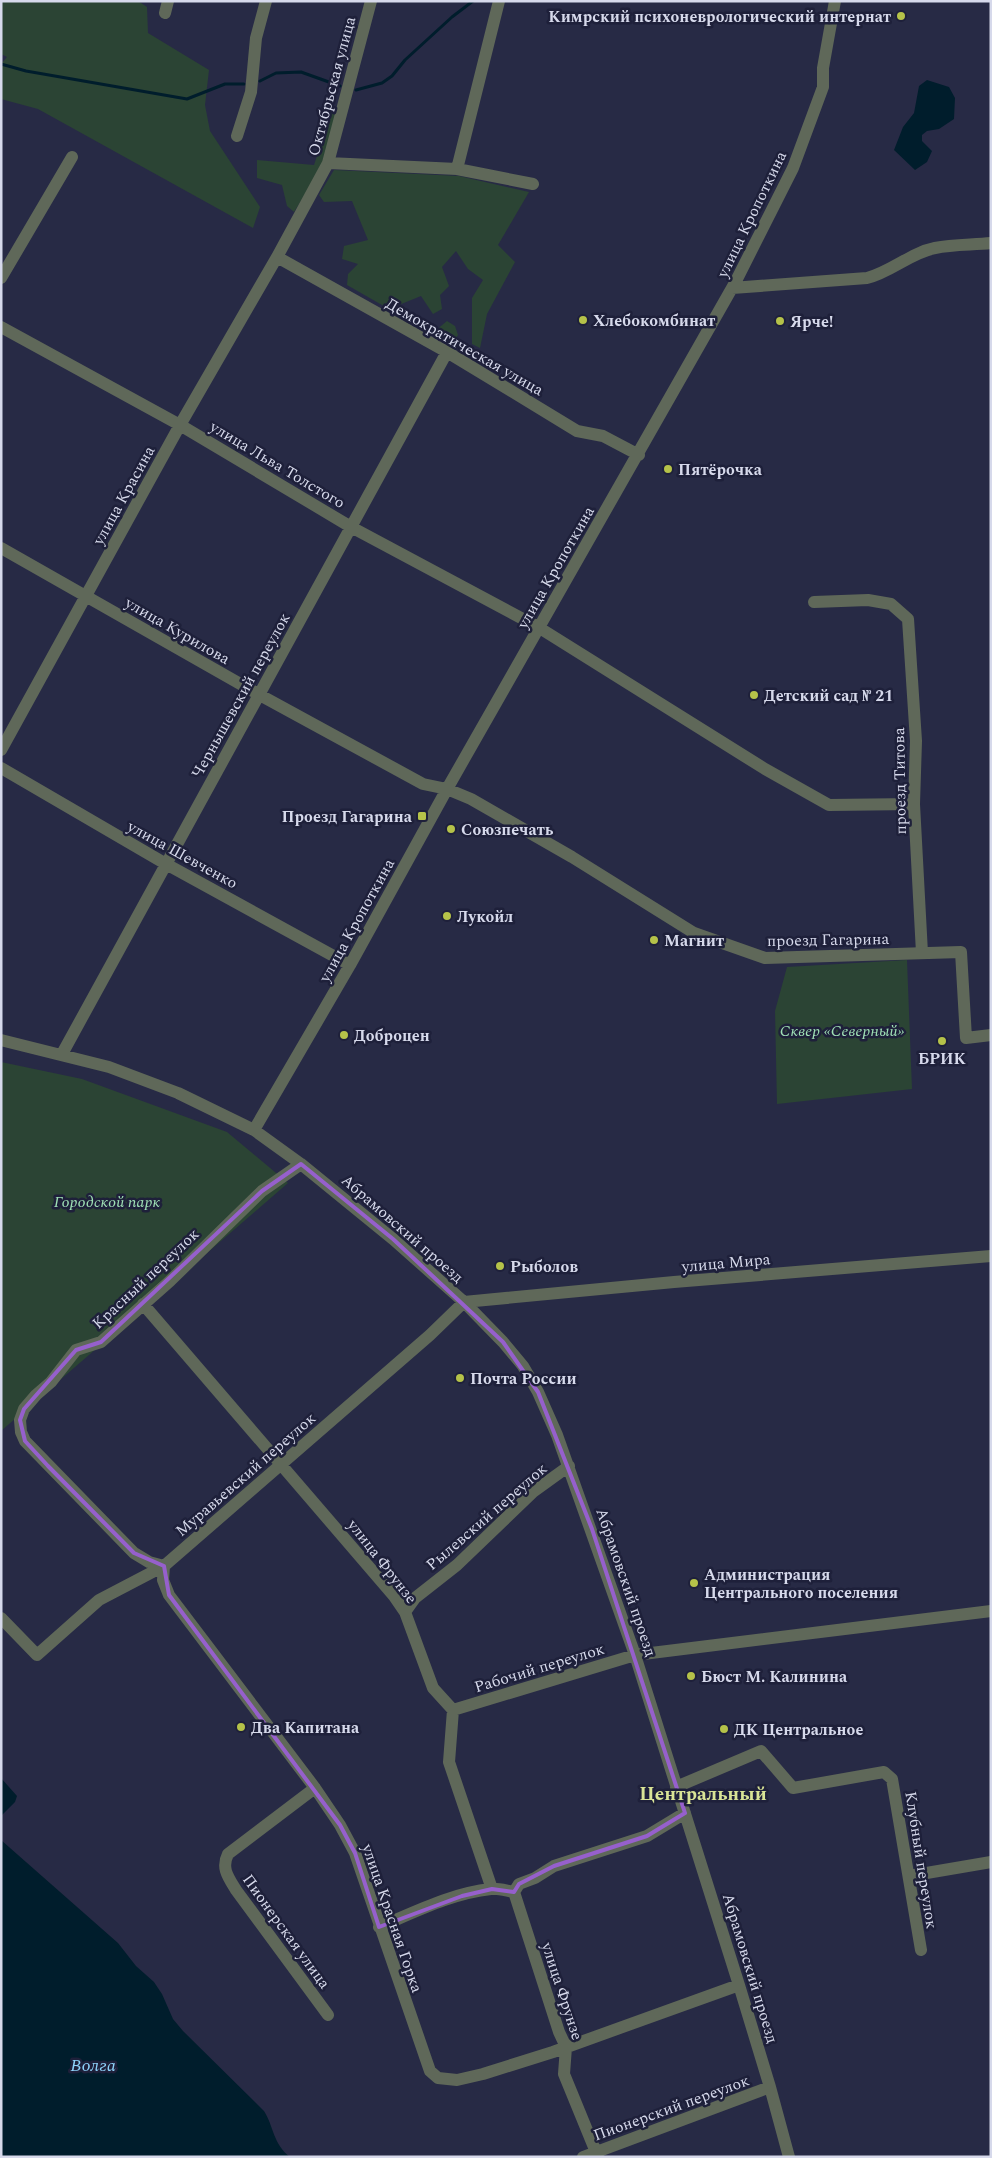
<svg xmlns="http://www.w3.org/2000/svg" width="992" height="2158" viewBox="0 0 992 2158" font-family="Spectral,serif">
  <rect width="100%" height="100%" fill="#272a45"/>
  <path fill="#2b4434" d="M 1,1 L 138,1 L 147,7 L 148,33 L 209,70 L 205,105 L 210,131 L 260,207 L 253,228 L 38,109 L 1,99 L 1,64 L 7,57 L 1,54 Z
    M 333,108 L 340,111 L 323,166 L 294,212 L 287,206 L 282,185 L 257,178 L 257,160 L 314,165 Z
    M 334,170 L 459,176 L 529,192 L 498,245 L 515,262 L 487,314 L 480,348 L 472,344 L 472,298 L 483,280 L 468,269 L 456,251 L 442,267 L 449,286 L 440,295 L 442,309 L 433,314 L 421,296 L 389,309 L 347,285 L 348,274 L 358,264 L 342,259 L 344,246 L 368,240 L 352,201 L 324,202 L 319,195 Z
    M 447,321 L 455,326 L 458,335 L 451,345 L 441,340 L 435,331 Z
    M 907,960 L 912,1089 L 777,1104 L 775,1011 L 787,967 Z
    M 1,1062 L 82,1079 L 227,1132 L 288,1183 L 1,1431 Z"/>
  <path fill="#001d2c" d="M 927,80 L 949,87 L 955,98 L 954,119 L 939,129 L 927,131 L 922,135 L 922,141 L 932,151 L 927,162 L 915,170 L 894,150 L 903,127 L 914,113 L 919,86 Z
    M 1,1778 L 17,1796 L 15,1802 L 1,1816 Z
    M 1,1840 L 118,1943 L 136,1966 L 154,1982 L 162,1994 L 173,2019 L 183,2031 L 264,2111 C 274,2127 273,2144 290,2157 L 1,2157 Z"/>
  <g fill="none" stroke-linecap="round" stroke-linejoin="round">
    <path stroke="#001d2c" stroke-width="3" d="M 1,64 L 26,71 L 187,99 L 225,84 L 244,84
      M 260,81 L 276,73 L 301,72 L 340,86
      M 356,90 L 382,83 L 392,76 L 405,60 L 452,17 L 473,1"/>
    <path stroke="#5f6859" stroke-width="12" d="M 165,13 L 168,1
      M 237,136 L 251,92 L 256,38 L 266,1
      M 328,163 L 457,169 L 533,184
      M 457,169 L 499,1
      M 277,257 L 447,352 L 577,431 L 603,436 L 639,455
      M 1,278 L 72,157
      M 732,288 L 867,278 C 891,272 910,253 935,248 C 953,244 973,245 991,243
      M 1,327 L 180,425 L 351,527 L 538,627 L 765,769 L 829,805 L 914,804
      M 1,548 L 258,694 L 423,784 L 447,789 L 471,799 L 572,857 L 694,933 L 765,958 L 961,952 L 966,1038 L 991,1035
      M 814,602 L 868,600 L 891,604 L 908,619 L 916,741 L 914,804 L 922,953
      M 1,750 L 180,425 L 277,257 L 328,163 L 371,1
      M 1,768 L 166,864 L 350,965
      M 1,1040 L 109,1067 L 178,1093 L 254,1130 L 301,1164 L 393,1239 L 464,1302 L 503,1342 L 523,1366 L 538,1392 L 557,1435 L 635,1655 L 739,1985 L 770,2087 L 789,2157
      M 62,1054 L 447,352
      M 254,1130 L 350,965 L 447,789 L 736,281 L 793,168 L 823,87 L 823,68 L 835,1
      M 301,1164 L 262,1191 L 170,1281 L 101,1342 L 76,1350 L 51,1382 L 36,1395 L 24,1409 L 20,1420 L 21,1432 L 25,1441 L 134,1553 L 149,1562 L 164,1566 L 163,1580 L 169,1595 L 315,1788 L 340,1825 L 355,1853 L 430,2071 L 438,2078 L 457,2080 L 483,2074 L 553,2052 L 739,1985
      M 143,1304 L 394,1596 L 405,1612 L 433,1688 L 453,1710 L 449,1762 L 492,1889
      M 405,1612 L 415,1598 L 457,1565 L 533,1492 L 569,1466
      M 1,1618 L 37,1655 L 99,1600 L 164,1566 L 430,1335 L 464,1302 L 674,1282 L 991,1256
      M 453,1710 L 635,1655 L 991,1611
      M 676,1787 L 761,1751 L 793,1788 L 884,1772 L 892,1779 L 921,1950
      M 315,1788 L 228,1854 C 221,1868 228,1877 236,1890 L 328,2015
      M 909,1876 L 991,1862
      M 514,1892 L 559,2032 L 566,2047 L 564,2074 L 598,2157
      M 514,1892 L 519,1884 L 535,1878 L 554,1866 L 647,1836 L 685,1813
      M 379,1927 C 415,1912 452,1893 491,1889 C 498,1888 507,1891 514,1892
      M 583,2157 L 770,2087"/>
  </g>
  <path fill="none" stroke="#9660cc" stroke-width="4" stroke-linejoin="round" d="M 301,1164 L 393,1239 L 503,1342 L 538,1392 L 592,1529 L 685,1813 L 647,1836 L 554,1866 L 519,1884 L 514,1892 L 492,1889 L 462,1896 L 379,1927 L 355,1853 L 340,1825 L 169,1595 L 164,1566 L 134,1553 L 48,1466 L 25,1441 L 20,1420 L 24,1409 L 76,1350 L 101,1342 L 262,1191 Z"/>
  <g fill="#b5c249" stroke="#1e203a" stroke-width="2">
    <circle cx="901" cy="16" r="5"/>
    <circle cx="583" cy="320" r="5"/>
    <circle cx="780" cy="321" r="5"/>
    <circle cx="668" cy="469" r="5"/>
    <circle cx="754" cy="695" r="5"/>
    <rect x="417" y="811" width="10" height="10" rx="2.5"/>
    <circle cx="451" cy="829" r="5"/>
    <circle cx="447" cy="916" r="5"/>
    <circle cx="654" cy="940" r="5"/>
    <circle cx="344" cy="1035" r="5"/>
    <circle cx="942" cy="1041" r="5"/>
    <circle cx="500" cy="1266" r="5"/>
    <circle cx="460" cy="1378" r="5"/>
    <circle cx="694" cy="1583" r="5"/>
    <circle cx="691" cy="1676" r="5"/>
    <circle cx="241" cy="1727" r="5"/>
    <circle cx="724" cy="1729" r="5"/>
  </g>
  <g text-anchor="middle" stroke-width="5" stroke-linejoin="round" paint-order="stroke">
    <g font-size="16" font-weight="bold" fill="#d6d9eb" stroke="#1e203a" text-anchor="start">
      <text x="891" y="22" text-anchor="end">Кимрский психоневрологический интернат</text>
      <text x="593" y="326">Хлебокомбинат</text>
      <text x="790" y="327">Ярче!</text>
      <text x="678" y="475">Пятёрочка</text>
      <text x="764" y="701">Детский сад № 21</text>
      <text x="412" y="822" text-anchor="end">Проезд Гагарина</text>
      <text x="461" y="835">Союзпечать</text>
      <text x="457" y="922">Лукойл</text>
      <text x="664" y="946">Магнит</text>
      <text x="354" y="1041">Доброцен</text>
      <text x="942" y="1064" text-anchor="middle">БРИК</text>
      <text x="510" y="1272">Рыболов</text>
      <text x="470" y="1384">Почта России</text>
      <text x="704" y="1580">Администрация<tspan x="704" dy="18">Центрального поселения</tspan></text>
      <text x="701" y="1682">Бюст М. Калинина</text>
      <text x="251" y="1733">Два Капитана</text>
      <text x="734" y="1735">ДК Центральное</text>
    </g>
    <g font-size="16" fill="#d6d9eb" stroke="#1e203a">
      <text transform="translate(331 86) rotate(-75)" y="6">Октябрьская улица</text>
      <text transform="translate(751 214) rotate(-64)" y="6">улица Кропоткина</text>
      <text transform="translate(465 346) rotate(30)" y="6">Демократическая улица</text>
      <text transform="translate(278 464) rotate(31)" y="6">улица Льва Толстого</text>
      <text transform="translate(123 495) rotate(-61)" y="6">улица Красина</text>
      <text transform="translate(555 567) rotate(-60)" y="6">улица Кропоткина</text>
      <text transform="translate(178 630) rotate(30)" y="6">улица Курилова</text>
      <text transform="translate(240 695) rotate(-61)" y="6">Чернышевский переулок</text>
      <text transform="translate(899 781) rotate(-91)" y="6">проезд Титова</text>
      <text transform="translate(183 854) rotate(29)" y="6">улица Шевченко</text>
      <text transform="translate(356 920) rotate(-61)" y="6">улица Кропоткина</text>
      <text transform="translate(828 939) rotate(-1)" y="6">проезд Гагарина</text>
      <text transform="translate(403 1228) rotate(41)" y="6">Абрамовский проезд</text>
      <text transform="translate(726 1262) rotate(-5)" y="6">улица Мира</text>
      <text transform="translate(145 1278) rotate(-43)" y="6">Красный переулок</text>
      <text transform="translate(245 1474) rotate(-41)" y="6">Муравьевский переулок</text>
      <text transform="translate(486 1516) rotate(-41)" y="6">Рылевский переулок</text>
      <text transform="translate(383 1561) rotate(52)" y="6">улица Фрунзе</text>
      <text transform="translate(627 1582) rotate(71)" y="6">Абрамовский проезд</text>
      <text transform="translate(539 1667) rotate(-17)" y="6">Рабочий переулок</text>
      <text transform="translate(922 1860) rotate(81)" y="6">Клубный переулок</text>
      <text transform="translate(393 1918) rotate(71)" y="6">улица Красная Горка</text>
      <text transform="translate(287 1931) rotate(54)" y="6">Пионерская улица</text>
      <text transform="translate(751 1968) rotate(73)" y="6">Абрамовский проезд</text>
      <text transform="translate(563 1991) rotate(72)" y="6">улица Фрунзе</text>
      <text transform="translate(671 2107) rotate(-20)" y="6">Пионерский переулок</text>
    </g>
    <g font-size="16" font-style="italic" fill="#9fe0b5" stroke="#1e203a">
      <text x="842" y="1036">Сквер «Северный»</text>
      <text x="107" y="1207">Городской парк</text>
    </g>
    <g font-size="18" font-style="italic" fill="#8dd1f9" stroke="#1e203a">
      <text x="93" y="2071">Волга</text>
    </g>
    <g font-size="19" font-weight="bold" fill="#d9e496" stroke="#1e203a">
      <text x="703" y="1800">Центральный</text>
    </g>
  </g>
  <rect width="992" height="2158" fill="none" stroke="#d6d9eb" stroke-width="5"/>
</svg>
